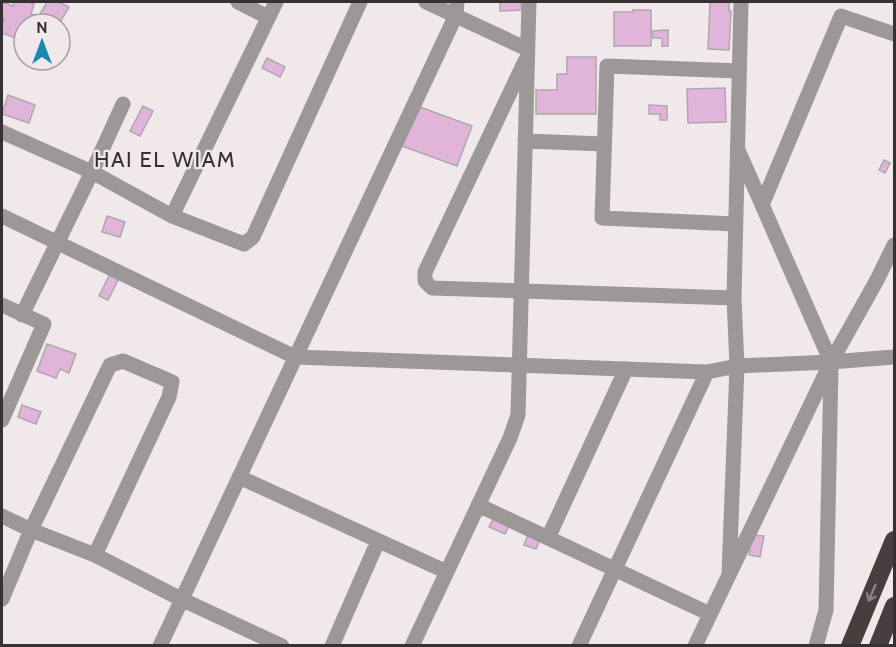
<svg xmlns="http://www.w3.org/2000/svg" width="896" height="647" viewBox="0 0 896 647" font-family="Cabin,sans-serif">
  <rect width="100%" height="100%" fill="#f0e8ea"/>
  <path fill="#e1b4d9" stroke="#aea8ac" stroke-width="1.5" d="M 2,2 L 13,6 L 14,2 L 28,2 L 34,4 L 31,14 L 38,16 L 35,24 L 24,24 L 24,41 L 2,33 L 2,27 L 4,19 L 2,18 Z
    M 47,2 L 59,2 L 69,7 L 59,24 L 46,24 L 37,19 Z
    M 500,2 L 521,2 L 522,10 L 500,11 Z
    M 710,2 L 729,2 L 729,11 L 731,11 L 729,50 L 708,49 Z
    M 633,10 L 651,10 L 651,46 L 614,46 L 614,12 L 633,12 Z
    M 668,30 L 668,46 L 662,46 L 662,38 L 653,38 L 652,31 Z
    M 567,57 L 596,57 L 596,114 L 536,114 L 536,90 L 557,90 L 557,74 L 567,74 Z
    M 267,58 L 285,67 L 280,77 L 262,68 Z
    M 725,88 L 726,122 L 688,123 L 687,89 Z
    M 8,95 L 35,105 L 29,123 L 2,114 Z
    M 649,105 L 667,106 L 667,120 L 660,120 L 660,114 L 649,114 Z
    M 143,106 L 153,111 L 140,136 L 130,131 Z
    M 417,106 L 472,126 L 457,166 L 402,146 Z
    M 884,160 L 890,163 L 885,173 L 879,170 Z
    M 107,216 L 125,222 L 120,237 L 102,232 Z
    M 112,270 L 121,274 L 108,300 L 99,296 Z
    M 47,344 L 76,354 L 69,373 L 60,369 L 56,378 L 37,371 Z
    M 22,405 L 41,412 L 36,424 L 18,417 Z
    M 497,512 L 512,519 L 505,534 L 489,527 Z
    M 532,524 L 544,529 L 536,549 L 524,545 Z
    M 752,535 L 764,536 L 760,557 L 749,555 Z"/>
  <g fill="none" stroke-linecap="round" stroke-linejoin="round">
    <path stroke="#9c9898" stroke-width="15" d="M 238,2 L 268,17
      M 426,2 L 527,49
      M 525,61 L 425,272 L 425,281 L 432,288 L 734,298
      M 2,132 L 92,172 L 172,216 L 244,244 L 253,237 L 360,2
      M 525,141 L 604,144
      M 762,205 L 841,16 L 894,34
      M 2,216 L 295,357 L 707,372 L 737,366 L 831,362 L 738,150
      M 172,216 L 276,2
      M 736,224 L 602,218 L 607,66 L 739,71
      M 2,305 L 44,324 L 2,420
      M 22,315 L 92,172 L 123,104
      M 831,362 L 894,357
      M 239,477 L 447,572
      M 478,505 L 710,614
      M 2,516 L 31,530 L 95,555 L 181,599 L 282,646
      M 548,538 L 626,369
      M 729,574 L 737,366 L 734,298 L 741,2
      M 2,599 L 31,530 L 110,365 L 123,361 L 172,382 L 169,397 L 95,555
      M 160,646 L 456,15 L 457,2
      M 332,646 L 378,541
      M 412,646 L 510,438 L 518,415 L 529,2
      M 579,646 L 707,372
      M 695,646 L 831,362 L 877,280 L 894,245
      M 816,646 L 826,610 L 831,368"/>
    <path stroke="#463f3e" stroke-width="18" d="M 850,646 L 894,540
      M 878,646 L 894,606"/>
  </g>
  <defs><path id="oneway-shaft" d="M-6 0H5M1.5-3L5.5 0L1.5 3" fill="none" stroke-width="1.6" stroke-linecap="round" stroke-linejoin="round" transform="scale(1.5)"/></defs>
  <use stroke="#8a8383" href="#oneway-shaft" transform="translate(872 593) rotate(113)"/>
  <g text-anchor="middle" stroke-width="4.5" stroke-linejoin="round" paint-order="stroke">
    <g font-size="22" letter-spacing="1.5" fill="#383133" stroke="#f0e8ea">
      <text x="165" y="167">HAI EL WIAM</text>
    </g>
  </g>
  <rect width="896" height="647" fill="none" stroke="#363233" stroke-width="6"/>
  <g transform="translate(42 42)"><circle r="28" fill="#f0e8ea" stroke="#a69fa1" stroke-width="1.5"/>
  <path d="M0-4.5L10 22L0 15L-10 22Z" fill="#1a87ae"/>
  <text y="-9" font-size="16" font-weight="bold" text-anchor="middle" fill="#363233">N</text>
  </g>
</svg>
